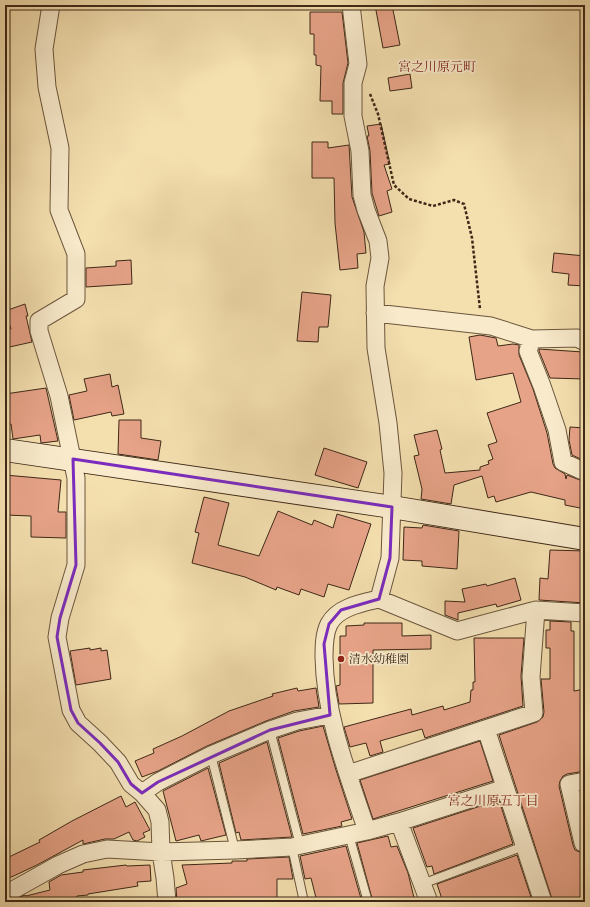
<svg xmlns="http://www.w3.org/2000/svg" width="590" height="907" viewBox="0 0 590 907" font-family="'Libre Caslon Text','Noto Serif JP',serif">
  <rect width="100%" height="100%" fill="#f4dfaf"/>
  <filter id="stains"><feTurbulence type="fractalNoise" baseFrequency=".005" numOctaves="4"/><feColorMatrix values="0 0 0 0 .2 0 0 0 0 .09 0 0 0 0 .02 0 0 0 .5 -.17"/></filter>
  <radialGradient id="worn" r=".72"><stop offset=".6" stop-color="#630" stop-opacity="0"/><stop offset="1" stop-color="#630" stop-opacity=".3"/></radialGradient>
  <path fill="#e7a388" stroke="#3d2817" d="M 375,5 L 392,5 L 400,45 L 383,48 Z
    M 310,12 L 342,12 L 348,63 L 343,83 L 343,114 L 332,114 L 332,101 L 320,101 L 321,66 L 316,65 L 316,55 L 314,55 L 314,34 L 310,34 Z
    M 410,74 L 412,88 L 390,91 L 388,78 Z
    M 381,124 L 390,164 L 384,165 L 392,189 L 387,191 L 392,212 L 379,216 L 372,193 L 370,151 L 367,136 L 369,136 L 367,126 Z
    M 312,142 L 328,142 L 328,148 L 349,145 L 352,197 L 364,232 L 366,253 L 357,254 L 358,268 L 340,270 L 335,223 L 334,178 L 312,178 Z
    M 554,253 L 585,256 L 585,286 L 568,285 L 569,274 L 552,272 Z
    M 131,260 L 132,284 L 86,287 L 86,268 L 116,266 L 116,261 Z
    M 302,292 L 331,295 L 328,327 L 319,327 L 318,342 L 297,341 Z
    M 25,304 L 28,316 L 26,316 L 32,342 L 5,348 L 5,330 L 11,329 L 5,311 Z
    M 480,335 L 496,338 L 498,346 L 513,344 L 519,345 L 519,355 L 533,389 L 547,433 L 553,464 L 555,468 L 565,474 L 566,479 L 567,475 L 585,482 L 585,509 L 565,505 L 565,500 L 531,492 L 496,502 L 494,496 L 488,498 L 482,476 L 454,485 L 451,504 L 421,499 L 422,489 L 414,456 L 419,455 L 414,435 L 437,430 L 442,449 L 440,450 L 445,473 L 480,470 L 480,467 L 489,464 L 488,461 L 493,459 L 488,445 L 497,442 L 487,413 L 521,402 L 513,373 L 476,380 L 469,337 Z
    M 539,349 L 583,352 L 583,354 L 585,354 L 585,379 L 550,378 L 539,351 Z
    M 110,374 L 112,387 L 118,385 L 124,414 L 112,416 L 111,412 L 74,420 L 69,395 L 87,391 L 84,379 Z
    M 46,388 L 58,441 L 41,443 L 40,435 L 13,439 L 11,424 L 5,425 L 5,394 Z
    M 119,420 L 141,420 L 141,438 L 161,441 L 158,460 L 118,454 Z
    M 570,427 L 585,428 L 585,461 L 572,455 L 569,440 Z
    M 324,448 L 367,462 L 358,488 L 315,475 Z
    M 5,475 L 61,480 L 58,512 L 66,512 L 66,538 L 31,537 L 31,516 L 5,515 Z
    M 204,497 L 229,503 L 218,545 L 259,556 L 278,511 L 312,525 L 314,520 L 333,528 L 337,514 L 371,524 L 349,590 L 328,584 L 324,597 L 301,589 L 299,595 L 277,587 L 276,590 L 245,577 L 192,563 L 199,533 L 195,532 Z
    M 423,525 L 459,531 L 457,569 L 422,566 L 422,561 L 403,560 L 404,527 L 422,528 Z
    M 550,550 L 585,551 L 583,581 L 585,581 L 585,603 L 539,600 L 540,578 L 548,579 Z
    M 515,578 L 521,600 L 497,607 L 496,604 L 458,613 L 458,620 L 445,615 L 445,601 L 465,602 L 462,589 L 486,584 L 487,586 Z
    M 550,621 L 571,622 L 571,631 L 574,631 L 574,691 L 585,689 L 585,771 L 567,774 L 563,776 L 560,781 L 559,786 L 573,845 L 575,850 L 582,853 L 585,861 L 585,901 L 553,902 L 499,735 L 537,722 L 543,717 L 544,712 L 541,679 L 550,679 L 550,648 L 546,648 L 546,630 L 550,630 Z
    M 364,623 L 402,623 L 402,636 L 431,635 L 431,649 L 373,650 L 373,703 L 339,704 L 336,686 L 340,685 L 340,636 L 346,636 L 346,626 L 364,625 Z
    M 474,638 L 524,638 L 521,676 L 523,706 L 425,738 L 422,729 L 380,741 L 383,752 L 370,756 L 366,743 L 350,747 L 344,727 L 411,709 L 412,715 L 443,706 L 444,710 L 470,702 L 471,690 L 473,690 L 473,682 L 475,682 Z
    M 90,648 L 90,650 L 101,648 L 101,651 L 107,650 L 111,679 L 76,685 L 70,651 Z
    M 297,688 L 298,691 L 316,688 L 319,707 L 294,711 L 266,721 L 207,746 L 158,771 L 142,777 L 135,761 L 154,753 L 153,749 L 182,736 L 229,711 L 273,696 L 272,694 Z
    M 323,726 L 336,770 L 352,819 L 341,822 L 342,826 L 303,834 L 278,738 L 299,731 Z
    M 480,741 L 493,781 L 373,819 L 360,780 Z
    M 267,742 L 292,837 L 241,840 L 239,832 L 236,833 L 219,763 Z
    M 208,768 L 226,835 L 201,841 L 199,835 L 176,841 L 163,791 Z
    M 121,796 L 126,807 L 135,802 L 150,830 L 143,833 L 145,837 L 137,841 L 133,840 L 129,832 L 114,839 L 105,839 L 83,844 L 83,840 L 37,865 L 5,880 L 5,861 L 10,859 L 9,857 L 40,842 L 39,840 L 72,821 Z
    M 499,800 L 513,844 L 434,874 L 432,866 L 427,867 L 413,828 Z
    M 388,836 L 391,847 L 397,846 L 408,873 L 415,902 L 373,902 L 357,843 Z
    M 346,846 L 362,902 L 317,902 L 311,878 L 305,879 L 300,856 Z
    M 517,855 L 532,900 L 527,902 L 443,902 L 437,884 Z
    M 289,857 L 293,879 L 277,879 L 277,902 L 177,902 L 176,888 L 187,884 L 182,865 L 232,863 L 232,861 L 247,861 L 247,859 Z
    M 126,865 L 127,866 L 150,865 L 151,881 L 137,882 L 138,886 L 88,894 L 88,895 L 77,896 L 77,899 L 65,900 L 54,902 L 5,902 L 5,883 L 8,882 L 5,888 L 6,894 L 10,898 L 15,899 L 25,895 L 26,896 L 50,890 L 49,882 L 61,875 L 83,872 L 83,870 Z"/>
  <g fill="none" stroke-linecap="round" stroke-linejoin="round">
    <defs>
      <path id="lane" d="M 270,730 L 300,845
        M 211,755 L 235,850
        M 349,835 L 368,902
        M 292,847 L 304,902
        M 422,884 L 524,846"/>
      <path id="street" d="M 51,5 L 44,49 L 47,87 L 60,148 L 59,210 L 76,254 L 76,299 L 39,321 L 39,331 L 59,396 L 76,478 L 76,565 L 60,618 L 57,637 L 71,710 L 78,723 L 100,743 L 118,762 L 131,784 L 142,793 L 157,810 L 160,822 L 161,852 L 165,878 L 167,902
        M 351,5 L 358,64 L 353,83 L 353,116 L 360,151 L 362,195 L 366,210 L 378,241 L 380,258 L 375,286 L 376,348 L 388,423 L 393,473 L 390,558 L 379,599 C 362,603 338,607 329,624 C 324,634 324,647 324,657 C 325,717 348,774 367,831
        M 375,313 L 491,326 L 532,339 L 577,338 L 585,342
        M 532,339 L 528,351 L 542,386 L 557,430 L 563,462 L 585,472
        M 536,610 L 585,613
        M 486,729 L 543,902
        M 348,774 L 534,713 L 531,677 L 536,610 L 457,631 L 379,599
        M 585,781 L 569,784 L 583,843 L 585,843
        M 142,793 L 158,782 L 211,755 L 270,730 L 297,721 L 330,715
        M 399,822 L 429,902
        M 15,889 L 58,865 L 83,854 L 107,849 L 161,852 L 235,850 L 292,847 L 367,831 L 399,822 L 505,788"/>
      <path id="secondary" d="M 5,450 L 392,507 L 585,539"/>
    </defs>
    <use href="#lane" stroke="#6b563d" stroke-width="10"/>
    <use href="#street" stroke="#6b563d" stroke-width="19"/>
    <use href="#secondary" stroke="#3d2817" stroke-width="24"/>
    <path stroke="#3d2817" stroke-width="2.5" stroke-dasharray="3 2" stroke-linecap="butt" d="M 370,94 L 378,114 L 394,185 L 409,199 L 433,206 L 454,200 L 464,204 L 472,238 L 480,309"/>
    <use href="#lane" stroke="#f8eacb" stroke-width="8"/>
    <use href="#street" stroke="#f8eacb" stroke-width="17"/>
    <use href="#secondary" stroke="#f8eacb" stroke-width="22"/>
  </g>
  <path fill="none" stroke="#7b2cbf" stroke-width="3" stroke-linejoin="round" d="M 73,459 L 392,507 L 390,558 L 379,599 L 341,610 L 329,624 L 324,644 L 330,715 L 270,730 L 158,782 L 142,793 L 131,784 L 118,762 L 100,743 L 78,723 L 71,710 L 57,637 L 60,618 L 76,565 Z"/>
  <circle fill="#8f2418" stroke="#f8eacb" stroke-width="1.5" cx="341" cy="659" r="4"/>
  <g text-anchor="middle" stroke-width="3.5" stroke-linejoin="round" paint-order="stroke">
    <g font-size="12" fill="#3d2817" stroke="#f8eacb" text-anchor="start">
      <text x="349" y="663">清水幼稚園</text>
    </g>
    <g font-size="13" fill="#7a1f14" stroke="#f8eacb">
      <text x="437" y="71">宮之川原元町</text>
      <text x="493" y="805">宮之川原五丁目</text>
    </g>
  </g>
  <rect width="590" height="907" fill="none" stroke="#f4dfaf" stroke-width="20"/>
  <rect x="6" y="6" width="578" height="895" fill="none" stroke="#3d2817" stroke-width="2"/>
  <rect x="10" y="10" width="570" height="887" fill="none" stroke="#3d2817"/>
  <rect width="100%" height="100%" filter="url(#stains)"/>
  <rect width="100%" height="100%" fill="url(#worn)"/>
</svg>
